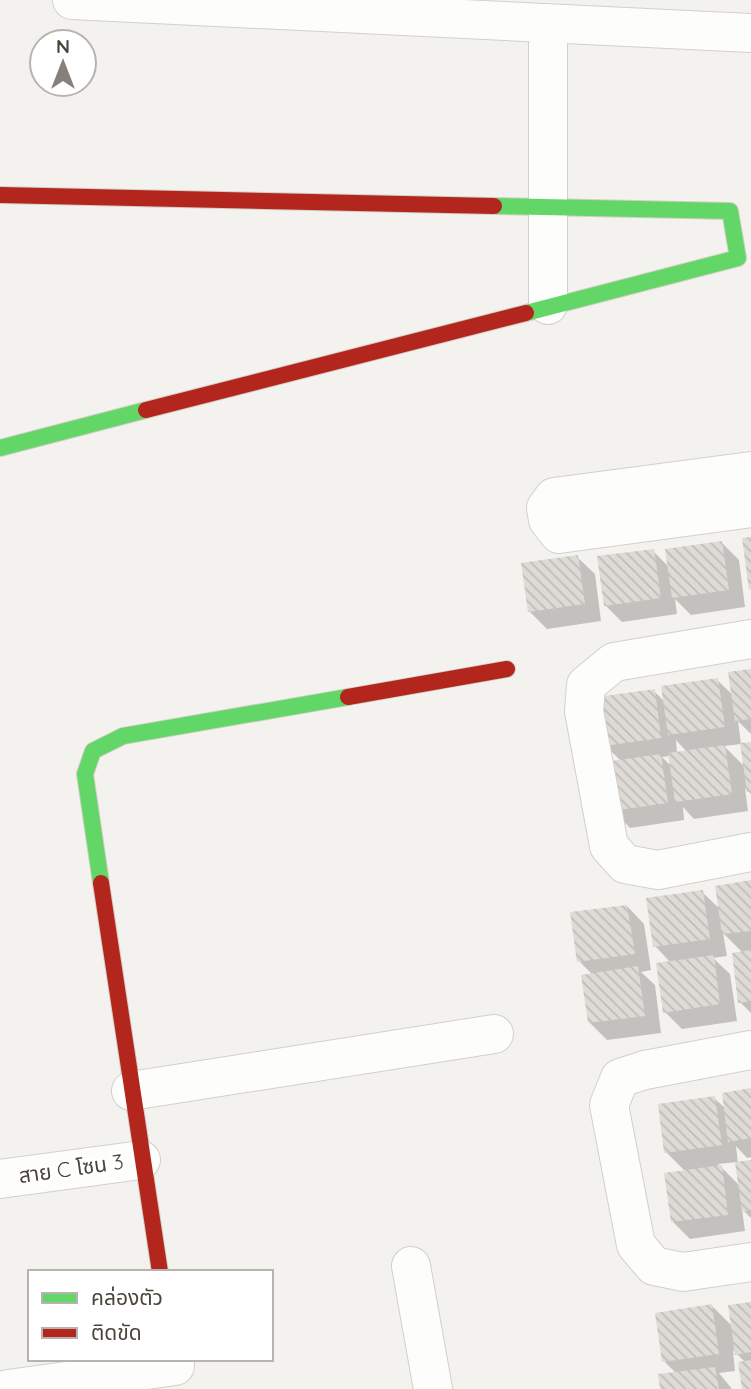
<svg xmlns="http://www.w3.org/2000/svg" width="751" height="1389" viewBox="0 0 751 1389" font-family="Quicksand,'Noto Sans Thai',sans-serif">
  <defs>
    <pattern id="building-back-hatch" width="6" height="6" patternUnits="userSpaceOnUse" patternTransform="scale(1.75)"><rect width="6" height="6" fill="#dedbd6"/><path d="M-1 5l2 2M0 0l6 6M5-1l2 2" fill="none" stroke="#c0bdb8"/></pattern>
  </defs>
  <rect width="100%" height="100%" fill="#f4f2ee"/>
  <path fill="#0003" fill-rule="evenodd" d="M 722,543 L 739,560 L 745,607 L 691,615 L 675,599 L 677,614 L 622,622 L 605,605 L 653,551 L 669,567 Z
    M 577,557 L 595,574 L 601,621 L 547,629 L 529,611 Z
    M 751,671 L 751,734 L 738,721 L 741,744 L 724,746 L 745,767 L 751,743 L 751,794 L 745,788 L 748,811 L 694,819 L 683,807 L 684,820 L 630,828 L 613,810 L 621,761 L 606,746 L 654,691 L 665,702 L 717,680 L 734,696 ZM 676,740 L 687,752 L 677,753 ZM 670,756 L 672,767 L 662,757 Z
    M 751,882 L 751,1013 L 740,1002 L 743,953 L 723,933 L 727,956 L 713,958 L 730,974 L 737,1021 L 682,1029 L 665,1012 L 671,963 L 655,946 L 702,892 L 721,910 Z
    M 627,906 L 644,924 L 651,970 L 641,972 L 655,985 L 661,1033 L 607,1040 L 590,1023 L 593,975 L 579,961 Z
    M 751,1090 L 751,1157 L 747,1158 L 736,1146 L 738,1163 L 751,1162 L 751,1218 L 742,1209 L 745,1231 L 690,1239 L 673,1222 L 686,1172 L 666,1152 L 714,1098 L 726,1109 ZM 737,1162 L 740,1186 L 718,1164 Z
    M 751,1304 L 751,1389 L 744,1389 L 745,1362 L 733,1350 L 735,1371 L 719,1373 L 732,1389 L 662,1389 L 677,1374 L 664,1361 L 712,1306 L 733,1327 Z"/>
  <path fill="url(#building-back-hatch)" d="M 751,537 L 751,589 L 749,590 L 742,538 Z
    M 722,541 L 729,590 L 672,598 L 665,549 Z
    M 654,549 L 661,598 L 604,606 L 597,556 Z
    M 578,555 L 585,604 L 528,612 L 521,563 Z
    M 751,669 L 751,719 L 735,721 L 728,672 Z
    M 718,678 L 725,727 L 668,735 L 661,686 Z
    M 655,689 L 661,738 L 604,746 L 597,697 Z
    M 751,742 L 751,791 L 747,792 L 740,743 Z
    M 725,745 L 732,794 L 675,802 L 668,753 Z
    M 661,754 L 668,803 L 611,811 L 604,762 Z
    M 751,880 L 751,931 L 722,934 L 715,886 Z
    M 703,890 L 710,939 L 653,947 L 646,898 Z
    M 627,905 L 635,954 L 577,962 L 570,912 Z
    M 751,950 L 751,1001 L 738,1003 L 732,953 Z
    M 714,955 L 720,1004 L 663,1013 L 656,963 Z
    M 638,966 L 645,1016 L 588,1023 L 581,975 Z
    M 751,1088 L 751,1138 L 728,1142 L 722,1093 Z
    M 715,1096 L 722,1145 L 664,1153 L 658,1104 Z
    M 751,1160 L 751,1210 L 742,1212 L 735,1162 Z
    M 722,1165 L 728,1215 L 671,1222 L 664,1173 Z
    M 751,1302 L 751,1352 L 735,1355 L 728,1305 Z
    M 712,1304 L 719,1354 L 662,1362 L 655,1313 Z
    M 751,1360 L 751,1389 L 742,1389 L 738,1362 Z
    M 715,1367 L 719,1389 L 660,1389 L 658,1374 Z"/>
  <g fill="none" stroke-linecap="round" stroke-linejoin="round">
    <defs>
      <path id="street" d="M 72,0 L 751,33
        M 548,23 L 548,305
        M 751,471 L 554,497 L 546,508 L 548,520 L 559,534 L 751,508
        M 751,639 L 614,662 L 586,685 L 584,711 L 609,846 L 625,864 L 658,870 L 751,852
        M 751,1050 L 645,1070 L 620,1078 L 609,1105 L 636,1245 L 654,1266 L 683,1272 L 751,1262
        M 131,1091 L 494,1034
        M 0,1179 L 141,1160
        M 411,1266 L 433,1389
        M 8,1389 L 175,1366"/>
      <path id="fast" d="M 494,206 L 730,211 L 738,258 L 526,313
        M 0,448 L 146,410
        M 101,883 L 85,774 L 93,751 L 123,736 L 348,697"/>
      <path id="jam" d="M 0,195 L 494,206
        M 146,410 L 526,313
        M 348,697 L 507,669
        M 101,883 L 160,1272"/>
    </defs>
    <use href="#street" stroke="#d2d0cb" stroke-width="40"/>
    <use href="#fast" stroke="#d3cfc5" stroke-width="18"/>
    <use href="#jam" stroke="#d3cfc5" stroke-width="18"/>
    <use href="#street" stroke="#fdfdfc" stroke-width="38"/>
    <use href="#fast" stroke="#63d668" stroke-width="16"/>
    <use href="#jam" stroke="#b3261e" stroke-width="16"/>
  </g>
  <g text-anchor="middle" stroke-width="6" stroke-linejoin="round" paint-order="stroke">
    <g font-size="21" fill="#4b4439" stroke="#fff">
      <text transform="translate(71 1169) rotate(-8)" y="7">สาย C โซน 3</text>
    </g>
  </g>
  <rect x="28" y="1270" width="245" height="91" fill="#ffffff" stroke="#b7b4b0" stroke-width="2"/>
  <rect x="42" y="1293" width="35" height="10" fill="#63d668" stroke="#b7b4b0" stroke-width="2"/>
  <text x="91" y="1305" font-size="21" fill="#4b4439">คล่องตัว</text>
  <rect x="42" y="1328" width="35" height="10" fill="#b3261e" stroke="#b7b4b0" stroke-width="2"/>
  <text x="91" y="1340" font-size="21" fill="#4b4439">ติดขัด</text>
  <g transform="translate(63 63)"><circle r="33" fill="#ffffff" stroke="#b7b4b0" stroke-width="2"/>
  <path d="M0-5L12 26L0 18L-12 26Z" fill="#868178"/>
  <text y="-10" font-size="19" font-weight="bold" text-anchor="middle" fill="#4b4439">N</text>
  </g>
</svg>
